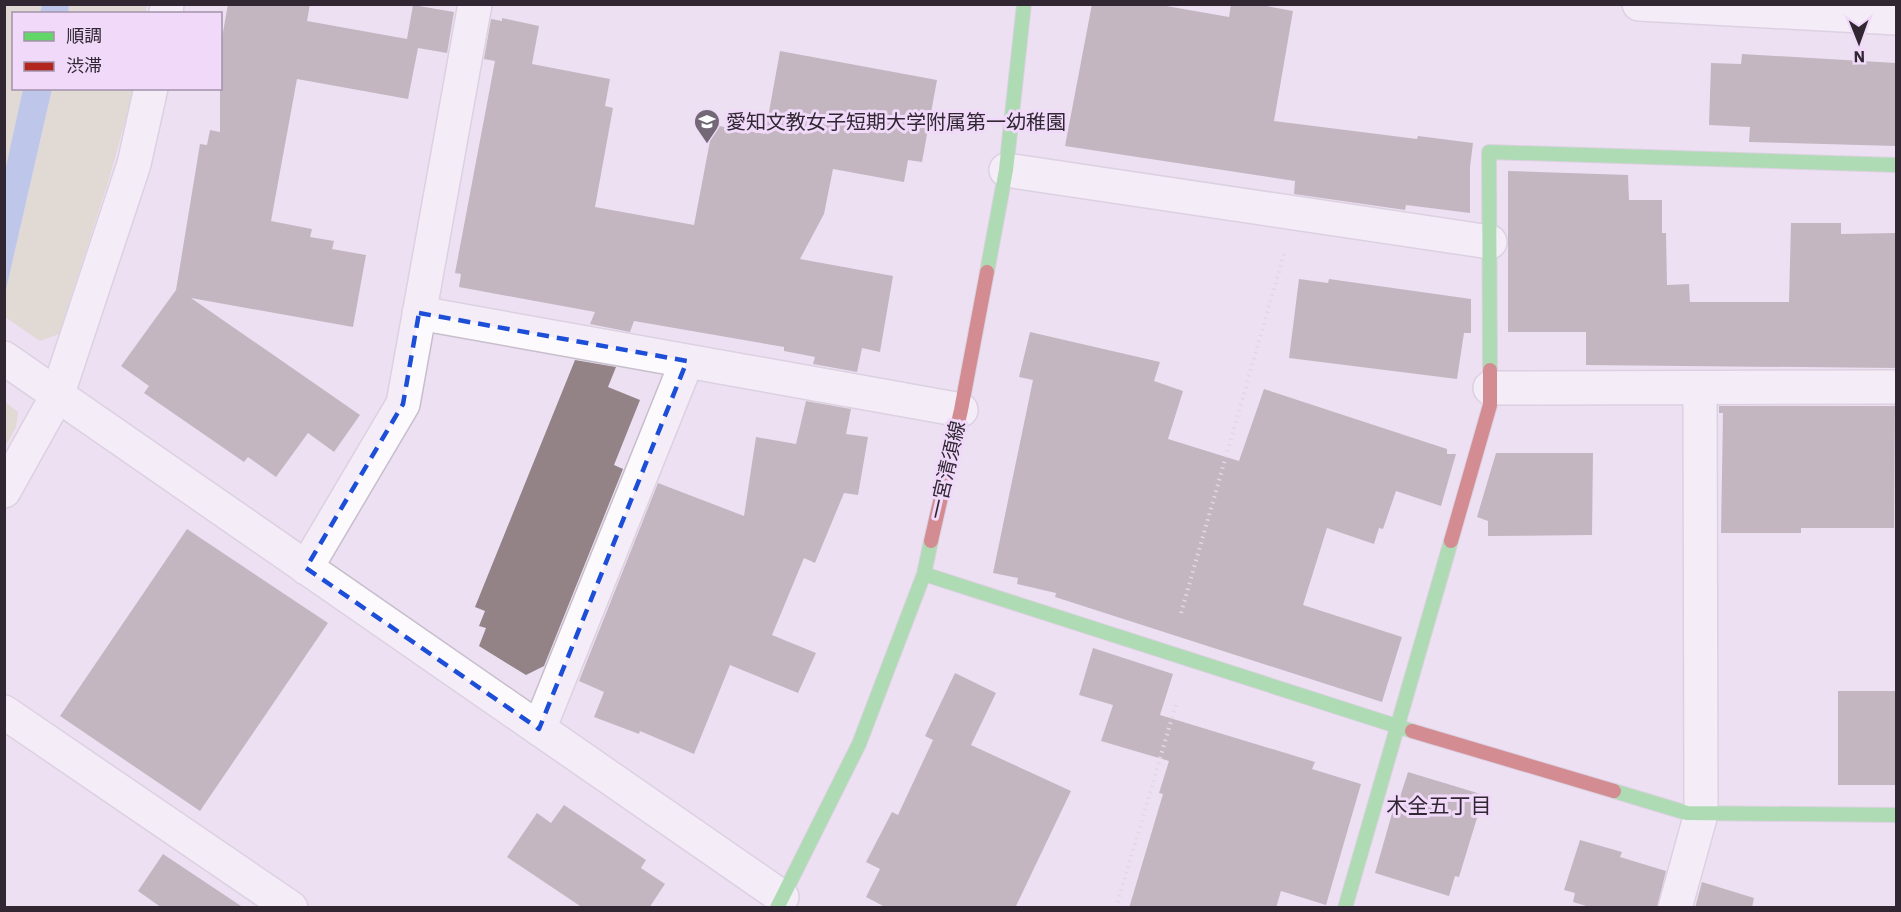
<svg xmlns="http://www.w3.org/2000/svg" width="1901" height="912" viewBox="0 0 1901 912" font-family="'IBM Plex Sans','Noto Sans JP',sans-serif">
  <rect width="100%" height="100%" fill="#ece0f2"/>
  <path fill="#d1d1af" d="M 5,5 L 42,5 L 40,13 L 14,14 L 14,88 L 23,89 L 5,171 Z
    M 69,5 L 69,4 L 147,5 L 146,13 L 68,13 Z
    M 52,89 L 134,89 L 110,176 L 59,334 L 40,341 L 5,317 L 5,294 Z
    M 4,401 L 18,412 L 16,427 L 5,447 Z"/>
  <path fill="#86a9dd" d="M 42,5 L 69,5 L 68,13 L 40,13 Z
    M 23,89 L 52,89 L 5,294 L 5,171 Z"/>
  <path fill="#938386" d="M 228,4 L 310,4 L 307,21 L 407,39 L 413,5 L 454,12 L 447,53 L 418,48 L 408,99 L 297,79 L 271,221 L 312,229 L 310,237 L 334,241 L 332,249 L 366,255 L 353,327 L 191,298 L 360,415 L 334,452 L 308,433 L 276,477 L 248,457 L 244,462 L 144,393 L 149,386 L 121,366 L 176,290 L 200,144 L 207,145 L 210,130 L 220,132 L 220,49 Z
    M 1092,4 L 1155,4 L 1229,17 L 1231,4 L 1256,4 L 1293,11 L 1274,121 L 1417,139 L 1418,136 L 1473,143 L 1470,167 L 1470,213 L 1406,205 L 1405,210 L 1294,194 L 1295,181 L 1065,146 Z
    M 502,18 L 539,26 L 532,64 L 610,79 L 605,106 L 613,108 L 595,207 L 694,225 L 713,125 L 765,134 L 780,51 L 937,80 L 922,162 L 908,160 L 904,182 L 833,169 L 824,214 L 800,259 L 893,276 L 880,352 L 862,348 L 857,372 L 813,364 L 815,357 L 784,351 L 784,347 L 634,321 L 630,332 L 590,324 L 595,312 L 459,287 L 461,274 L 455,273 L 495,61 L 484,59 L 491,19 L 502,21 Z
    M 1742,54 L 1896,63 L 1896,146 L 1749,142 L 1750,127 L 1709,125 L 1711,63 L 1741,64 Z
    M 1508,171 L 1628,175 L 1629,200 L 1662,200 L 1662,233 L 1666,233 L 1667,285 L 1689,284 L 1690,302 L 1789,302 L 1791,223 L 1841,223 L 1841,234 L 1896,233 L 1896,368 L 1586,365 L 1586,332 L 1508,332 Z
    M 1299,279 L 1328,283 L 1329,279 L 1471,299 L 1471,333 L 1464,333 L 1457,379 L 1289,358 Z
    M 1030,332 L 1160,362 L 1154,381 L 1183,391 L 1168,439 L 1239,461 L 1264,389 L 1447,449 L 1447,454 L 1456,454 L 1441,506 L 1396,491 L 1383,529 L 1379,528 L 1374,544 L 1327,528 L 1303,605 L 1402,637 L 1382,702 L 1055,597 L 1056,593 L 1017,584 L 1018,578 L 993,573 L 1033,380 L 1019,377 Z
    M 575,360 L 616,367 L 608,387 L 640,400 L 614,465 L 623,469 L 544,666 L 526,675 L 479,646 L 486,628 L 479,626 L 485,611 L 475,607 Z
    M 806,401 L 851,409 L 846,434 L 868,437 L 858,495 L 844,493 L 815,563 L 804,558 L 772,635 L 816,653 L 798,693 L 730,665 L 694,754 L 640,731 L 639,734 L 594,717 L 604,692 L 579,681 L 658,483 L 744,516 L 756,437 L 796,444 Z
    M 1719,406 L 1895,406 L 1894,528 L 1801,528 L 1801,533 L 1721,533 L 1723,413 L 1719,413 Z
    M 1496,453 L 1593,453 L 1592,535 L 1488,536 L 1488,521 L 1477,517 Z
    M 187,529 L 328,623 L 200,811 L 60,716 Z
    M 1093,648 L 1173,674 L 1160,715 L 1315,762 L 1312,769 L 1361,784 L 1326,905 L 1281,891 L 1276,908 L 1129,908 L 1163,794 L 1159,793 L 1169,761 L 1101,741 L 1113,705 L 1079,695 Z
    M 955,673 L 996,693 L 971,745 L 1071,791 L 1015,908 L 887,908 L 866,897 L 880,869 L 866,862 L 892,812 L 898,815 L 933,740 L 925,736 Z
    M 1838,691 L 1896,691 L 1896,785 L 1838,785 Z
    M 1408,772 L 1484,795 L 1459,877 L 1455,876 L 1449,896 L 1375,873 L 1397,796 L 1400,797 Z
    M 564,805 L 646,860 L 641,868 L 665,884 L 649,908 L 583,908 L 507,857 L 537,813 L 551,823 Z
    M 1580,840 L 1622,852 L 1620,857 L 1666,871 L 1657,908 L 1593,908 L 1573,902 L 1575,893 L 1564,890 Z
    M 163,854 L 244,908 L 162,908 L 138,891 Z
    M 1702,882 L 1754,898 L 1752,908 L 1695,908 Z"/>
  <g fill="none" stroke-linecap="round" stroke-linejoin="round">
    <defs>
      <path id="street" d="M 1639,4 L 1896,18
        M 166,14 L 167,4
        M 1006,170 L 1490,242
        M 419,313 L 961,410
        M 4,358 L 782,897
        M 1490,388 L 1896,387
        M 4,491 L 57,396 L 134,164 L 151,88
        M 306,568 L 403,404 L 475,4
        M 4,712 L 291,908
        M 539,729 L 687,361
        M 1675,908 L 1701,814 L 1700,388"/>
      <path id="fast" d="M 987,272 L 1006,170 L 1024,4
        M 1490,370 L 1489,152 L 1896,165
        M 924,574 L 1412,731
        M 1614,791 L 1687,813 L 1896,815
        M 777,908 L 859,744 L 924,574 L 931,541
        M 1345,908 L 1451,541"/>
      <path id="jam" d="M 931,541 L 961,410 L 987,272
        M 1451,541 L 1490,405 L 1490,370
        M 1412,731 L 1614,791"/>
    </defs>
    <use href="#street" stroke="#c7becc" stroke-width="36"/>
    <use href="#fast" stroke="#c7becc" stroke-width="16"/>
    <use href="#jam" stroke="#c7becc" stroke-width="16"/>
    <path stroke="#d2cfd4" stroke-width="4" stroke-dasharray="1.5 4.5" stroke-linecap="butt" d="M 1181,613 L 1284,254
      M 1116,908 L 1177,701"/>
    <use href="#street" stroke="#fcfafd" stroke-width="33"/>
    <use href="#fast" stroke="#63d668" stroke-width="14"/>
    <use href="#jam" stroke="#b3261e" stroke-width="14"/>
  </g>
  <path d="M0 0H1901V912H0ZM 419,313 L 687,361 L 539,729 L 306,568 L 403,404 Z" fill="#ece0f2" fill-opacity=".55" fill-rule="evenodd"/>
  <path fill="none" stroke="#1d4ed8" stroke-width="4.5" stroke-dasharray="12 8" stroke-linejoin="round" d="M 419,313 L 687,361 L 539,729 L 306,568 L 403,404 Z"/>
  <defs>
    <symbol id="school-pin" viewBox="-11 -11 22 30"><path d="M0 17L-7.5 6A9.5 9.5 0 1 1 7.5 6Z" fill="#726876" stroke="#f0d9f9"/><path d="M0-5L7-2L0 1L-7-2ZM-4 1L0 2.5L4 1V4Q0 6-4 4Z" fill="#fff"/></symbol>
  </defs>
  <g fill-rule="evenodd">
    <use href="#school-pin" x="692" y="107" width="30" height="40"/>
  </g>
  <g text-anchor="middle" stroke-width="6" stroke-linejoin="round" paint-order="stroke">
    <g font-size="20" fill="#302733" stroke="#f0d9f9" text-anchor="start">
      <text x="726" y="129">愛知文教女子短期大学附属第一幼稚園</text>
    </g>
    <g font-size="20" fill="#302733" stroke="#f0d9f9">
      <text transform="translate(947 470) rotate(-77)" y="7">一宮清須線</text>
    </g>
    <g font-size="21" fill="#302733" stroke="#f0d9f9">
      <text x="1439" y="813">木全五丁目</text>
    </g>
  </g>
  <rect width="1901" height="912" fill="none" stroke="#302733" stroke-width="12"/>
  <rect x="12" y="12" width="210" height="78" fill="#f0d9f9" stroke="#a392aa" stroke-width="1.5"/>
  <rect x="24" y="32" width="30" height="9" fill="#63d668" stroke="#a392aa" stroke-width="1.5"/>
  <text x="66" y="42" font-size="18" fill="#302733">順調</text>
  <rect x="24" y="62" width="30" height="9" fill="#b3261e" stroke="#a392aa" stroke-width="1.5"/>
  <text x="66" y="72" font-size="18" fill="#302733">渋滞</text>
  <g transform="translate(1859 42) rotate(179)" stroke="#f0d9f9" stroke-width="4.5" paint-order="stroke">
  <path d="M0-4.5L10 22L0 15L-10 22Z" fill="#302733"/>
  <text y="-9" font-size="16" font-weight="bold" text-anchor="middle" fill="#302733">N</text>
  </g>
</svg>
